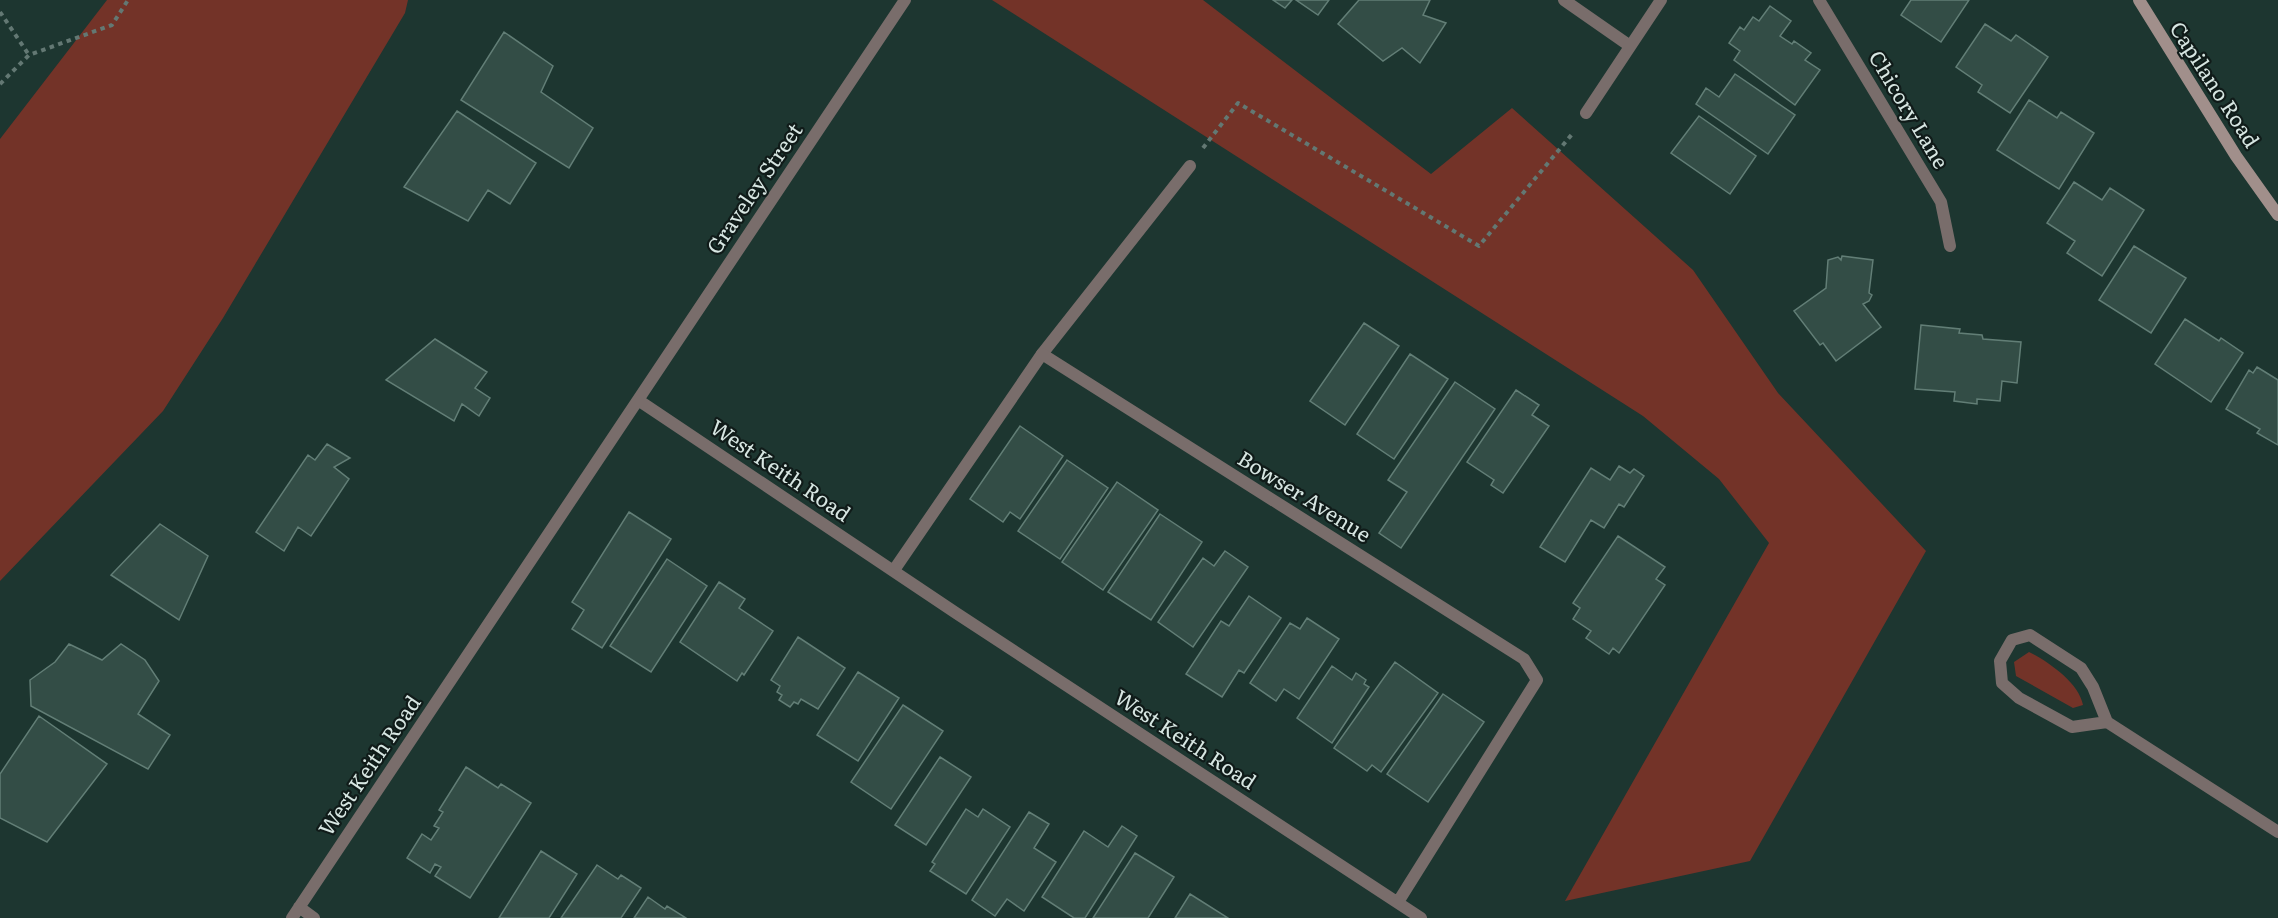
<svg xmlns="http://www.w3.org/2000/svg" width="2278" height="918" viewBox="0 0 2278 918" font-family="Literata,serif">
  <rect width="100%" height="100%" fill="#1d3630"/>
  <path fill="#733328" d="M 107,0 L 408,0 L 405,13 L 223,318 L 163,411 L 0,581 L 0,139 Z
    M 992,0 L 1203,0 L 1431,174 L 1512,108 L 1693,270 L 1778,393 L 1926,551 L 1750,861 L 1565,901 L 1769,543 L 1719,479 L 1643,416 Z
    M 2029,652 C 2049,662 2079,683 2083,705 L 2073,708 L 2016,676 L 2014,662 Z"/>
  <path fill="#334d46" stroke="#627e76" stroke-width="1.5" d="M 1273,0 L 1292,0 L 1285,8 Z
    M 1296,0 L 1329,0 L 1318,15 Z
    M 1359,0 L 1430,0 L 1423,15 L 1446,23 L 1420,63 L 1402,48 L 1383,61 L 1338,24 Z
    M 1911,0 L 1969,0 L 1941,42 L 1901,15 Z
    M 1770,6 L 1791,21 L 1780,36 L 1792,44 L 1794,41 L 1811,53 L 1805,60 L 1820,70 L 1795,105 L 1734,60 L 1740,51 L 1729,43 L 1740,27 L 1744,30 L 1753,17 L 1759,21 Z
    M 1985,24 L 2011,41 L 2016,35 L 2048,57 L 2010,113 L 1978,92 L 1982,85 L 1956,67 Z
    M 504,32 L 553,66 L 541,92 L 593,128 L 569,168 L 461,100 Z
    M 1735,74 L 1795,115 L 1768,154 L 1696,104 L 1706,88 L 1719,97 Z
    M 2029,100 L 2057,118 L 2061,112 L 2094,133 L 2059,189 L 1997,150 Z
    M 457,111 L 536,163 L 510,204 L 488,190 L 468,221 L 404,187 Z
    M 1699,116 L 1756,156 L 1730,194 L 1671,153 Z
    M 2074,182 L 2102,200 L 2110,188 L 2144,210 L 2102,276 L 2067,253 L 2075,241 L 2047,223 Z
    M 2134,246 L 2186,278 L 2151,333 L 2099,300 Z
    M 1842,256 L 1873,260 L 1869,293 L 1872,295 L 1869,301 L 1863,304 L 1881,327 L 1836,361 L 1823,343 L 1820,345 L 1794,311 L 1826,288 L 1828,260 L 1838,257 L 1841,260 Z
    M 2185,319 L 2219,341 L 2221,338 L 2243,353 L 2211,402 L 2155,364 Z
    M 1364,323 L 1399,346 L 1345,425 L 1310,401 Z
    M 1921,325 L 1960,329 L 1959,333 L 1982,335 L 1983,339 L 2021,342 L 2017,383 L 2002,381 L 2000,401 L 1977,399 L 1977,404 L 1954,401 L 1955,392 L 1915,389 Z
    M 435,339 L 487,372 L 475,388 L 490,398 L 479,416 L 462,404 L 454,421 L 386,380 Z
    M 1410,354 L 1448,379 L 1394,459 L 1357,434 Z
    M 2257,367 L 2278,380 L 2278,445 L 2257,433 L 2260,429 L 2226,409 L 2249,370 L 2253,373 Z
    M 1455,382 L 1495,409 L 1401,548 L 1379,533 L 1407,492 L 1388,480 Z
    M 1516,390 L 1539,405 L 1532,415 L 1549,426 L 1503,493 L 1491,485 L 1494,480 L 1467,462 Z
    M 1020,426 L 1063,456 L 1020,519 L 1010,512 L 1003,522 L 970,499 Z
    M 327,444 L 350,458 L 334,467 L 349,479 L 311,536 L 298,527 L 284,551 L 256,532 L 308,455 L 315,460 Z
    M 1067,460 L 1108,488 L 1060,559 L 1018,531 Z
    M 1619,466 L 1630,473 L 1634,469 L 1644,476 L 1624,507 L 1619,504 L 1604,528 L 1591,520 L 1565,562 L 1540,547 L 1591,468 L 1610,480 Z
    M 1117,482 L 1158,510 L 1103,590 L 1062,562 Z
    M 629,512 L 671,539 L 602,648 L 572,629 L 584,610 L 572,602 Z
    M 1160,514 L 1202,542 L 1151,620 L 1108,592 Z
    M 160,524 L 208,556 L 179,620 L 111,575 Z
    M 1618,536 L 1665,567 L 1656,579 L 1665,585 L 1619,653 L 1613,648 L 1609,654 L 1586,638 L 1591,631 L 1573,619 L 1580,608 L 1573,603 Z
    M 1225,551 L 1248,567 L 1193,647 L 1158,622 L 1203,558 L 1214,566 Z
    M 667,559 L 707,586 L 651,672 L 610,646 Z
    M 719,582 L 745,599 L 739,608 L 773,631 L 744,675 L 742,673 L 737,681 L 680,642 Z
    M 1249,596 L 1281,618 L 1244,673 L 1239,670 L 1222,697 L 1186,674 L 1221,621 L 1229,626 Z
    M 1307,618 L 1339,639 L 1299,699 L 1284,689 L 1276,701 L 1250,683 L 1290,623 L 1300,629 Z
    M 798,637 L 845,668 L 818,709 L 801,699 L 798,704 L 794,702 L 790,707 L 779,700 L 782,695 L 777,692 L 780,686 L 771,680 Z
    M 69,644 L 102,660 L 121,644 L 145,660 L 159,681 L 138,714 L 170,735 L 148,769 L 31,706 L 30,680 L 55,662 Z
    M 1395,662 L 1438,693 L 1381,772 L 1372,765 L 1367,771 L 1334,748 Z
    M 1332,666 L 1352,680 L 1356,673 L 1366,680 L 1364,684 L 1369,687 L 1332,743 L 1297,718 Z
    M 858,672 L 899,698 L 858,761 L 817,735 Z
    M 1443,694 L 1484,722 L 1428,802 L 1387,774 Z
    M 903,705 L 943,731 L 891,809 L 851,782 Z
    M 39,716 L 107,764 L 47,842 L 0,818 L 0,774 Z
    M 940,757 L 971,777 L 926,845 L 895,825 Z
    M 466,767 L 498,788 L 501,784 L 531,803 L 470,898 L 435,876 L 441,867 L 435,864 L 430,873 L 407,858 L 422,834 L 431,840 L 439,828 L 434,826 L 443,812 L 439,810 Z
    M 966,809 L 978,817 L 983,809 L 1010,827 L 966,894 L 930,871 L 935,864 L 932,862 Z
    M 1029,812 L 1049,824 L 1034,848 L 1056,862 L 1024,911 L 1007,899 L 995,916 L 972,900 Z
    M 1122,826 L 1137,836 L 1085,918 L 1074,918 L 1042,897 L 1084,831 L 1108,847 Z
    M 541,851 L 577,874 L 549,918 L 499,918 Z
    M 1135,853 L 1174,877 L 1148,918 L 1093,918 Z
    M 597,865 L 618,879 L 621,875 L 641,888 L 621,918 L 561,918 Z
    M 1190,894 L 1228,918 L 1175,918 Z
    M 648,897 L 665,909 L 667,906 L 686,918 L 634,918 Z"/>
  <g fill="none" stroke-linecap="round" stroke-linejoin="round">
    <path stroke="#637873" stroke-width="4" stroke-dasharray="4.5 4.5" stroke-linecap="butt" d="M 0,12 L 29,55
      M 0,84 L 29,55 L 112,25 L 128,0
      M 1203,148 L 1238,103 L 1479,246 L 1573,133"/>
    <path stroke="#796d6b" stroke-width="12" d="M 1042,354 L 1190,166"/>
    <path stroke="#796d6b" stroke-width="12" d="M 1564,0 L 1630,46
      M 1819,0 L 1941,202 L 1950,246
      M 1586,113 L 1661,0
      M 638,400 L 956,613 L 1421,918
      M 894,570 L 1042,354 L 1524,659 L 1537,680 L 1398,902
      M 2107,722 L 2072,727 L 2019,698 L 2002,683 L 2000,661 L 2012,640 L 2030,635 L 2081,668 L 2093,687 L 2107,722 L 2278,832
      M 299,907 L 314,918
      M 292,918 L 905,0"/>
    <path stroke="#a18f8b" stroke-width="12" d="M 2139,0 L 2236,156 L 2278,215"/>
  </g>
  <g text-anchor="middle" stroke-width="4.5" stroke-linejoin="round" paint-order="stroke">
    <g font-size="21" fill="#d7e6e2" stroke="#101b19">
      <text transform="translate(2214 85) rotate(57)" y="7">Capilano Road</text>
      <text transform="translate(1908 110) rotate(59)" y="7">Chicory Lane</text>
      <text transform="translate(755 189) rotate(-56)" y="7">Graveley Street</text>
      <text transform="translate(780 471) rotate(34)" y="7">West Keith Road</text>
      <text transform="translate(1304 497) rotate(32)" y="7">Bowser Avenue</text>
      <text transform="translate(1185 740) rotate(33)" y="7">West Keith Road</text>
      <text transform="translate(370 766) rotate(-56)" y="7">West Keith Road</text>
    </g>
  </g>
</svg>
